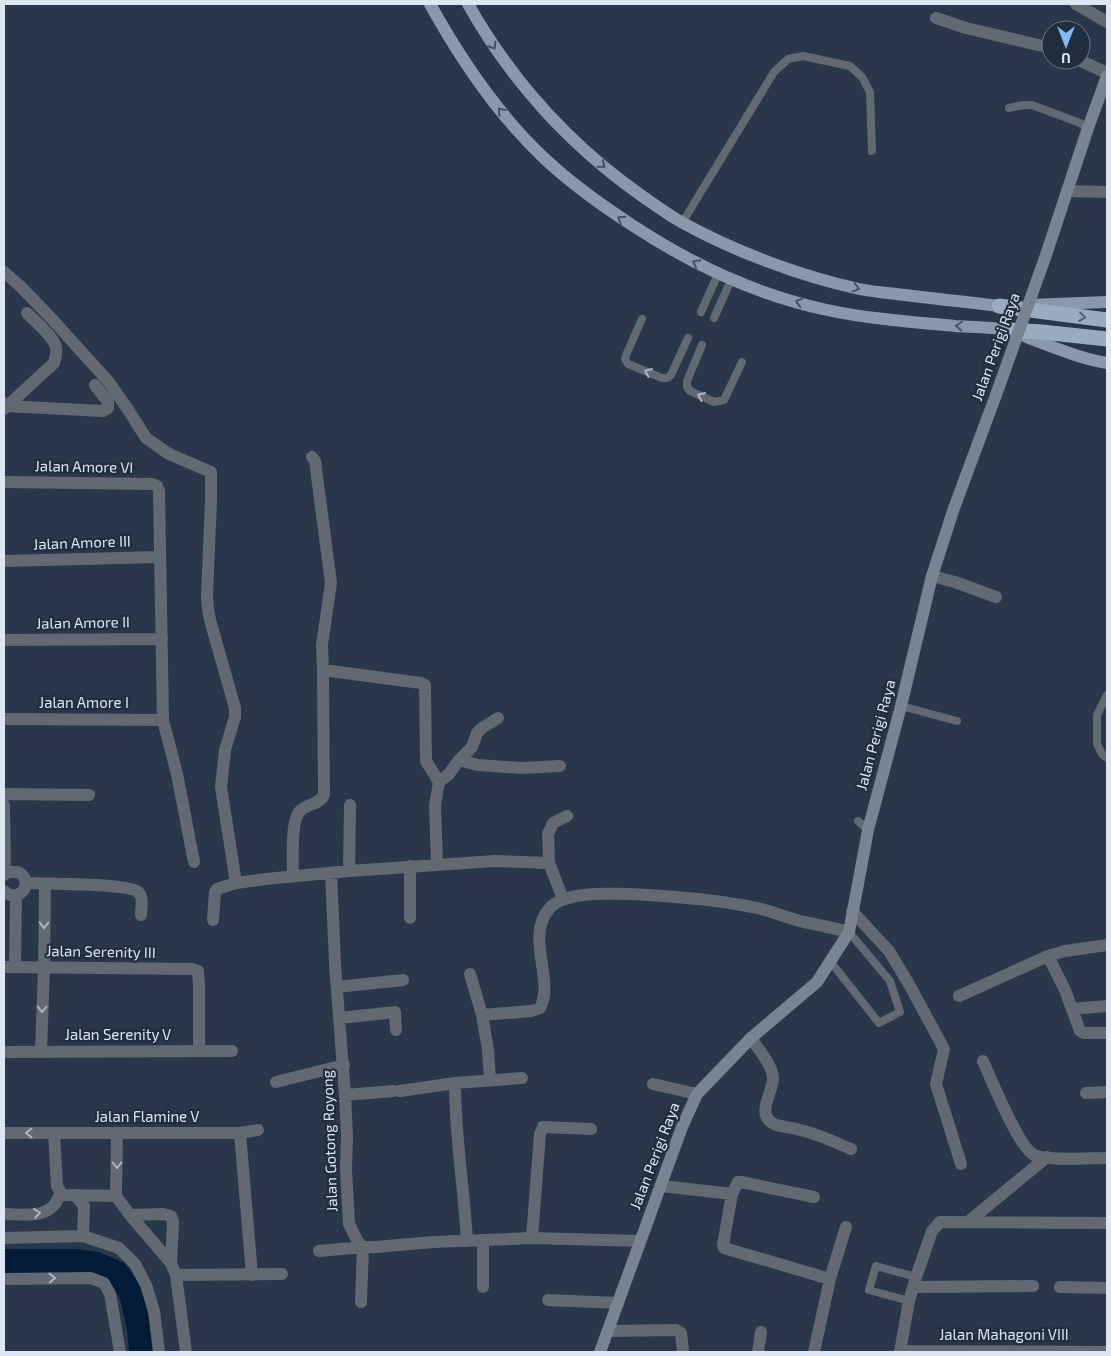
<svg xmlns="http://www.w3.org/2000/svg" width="1111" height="1356" viewBox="0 0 1111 1356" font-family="'Exo 2',sans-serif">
  <rect width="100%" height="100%" fill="#28384a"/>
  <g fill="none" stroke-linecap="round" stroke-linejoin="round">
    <path stroke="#011c39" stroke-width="24" d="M 4,1261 L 75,1261 L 97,1264 L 117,1273 L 131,1293 L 139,1328 L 141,1352"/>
    <path stroke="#616972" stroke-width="8" d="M 1009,108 L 1024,105 L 1032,105 L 1080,123 L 1088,128
      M 682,223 L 774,72 L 788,59 L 803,56 L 850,66 L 862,77 L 870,92 L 872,151
      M 701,312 L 718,274
      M 714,318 L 731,280
      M 642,319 L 626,355 L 625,359 L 628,364 L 662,378 L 667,378 L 671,375 L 688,338
      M 702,345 L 687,381 L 687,387 L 690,391 L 714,402 L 724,400 L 742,362
      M 1107,695 L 1097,715 L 1097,744 L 1102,754 L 1107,758
      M 901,706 L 957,721
      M 858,821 L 868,830
      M 830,961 L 879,1023 L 900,1012 L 890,981 L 849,932
      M 909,1301 L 869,1290 L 876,1266 L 916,1277"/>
    <path stroke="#616972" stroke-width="12" d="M 1076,4 L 1107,22
      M 936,18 L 966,28 L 1051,48
      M 1079,60 L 1107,73
      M 1067,191 L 1107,192
      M 4,272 L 20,286 L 51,318 L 108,381 L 127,408 L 146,438 L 169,454 L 211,472 L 211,502 L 207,595 L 208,609 L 210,620 L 235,708 L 235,717 L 225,750 L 221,787 L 236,883
      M 4,403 L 6,406 L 103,411 L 108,408 L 108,402 L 95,385
      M 4,409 L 54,363 C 56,357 57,353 56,347 C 53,336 35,321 27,313
      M 312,457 L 315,461 L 331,583 L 322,645 L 323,670 L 421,683 L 425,685 L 426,761 L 439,782
      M 4,482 L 153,484 L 157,486 L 159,491 L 163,720 L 177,774 L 194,862
      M 4,561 L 160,557
      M 932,576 L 955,582 L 996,597
      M 4,640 L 162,639
      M 4,719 L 163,720
      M 459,760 L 478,765 L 521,768 L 560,766
      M 4,794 L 89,795
      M 4,805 L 5,874
      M 549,863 L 563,899
      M 437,865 L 435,805 L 439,782 L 449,774 L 459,760 L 472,747 L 477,733 L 482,728 L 498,718
      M 349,871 L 350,805
      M 331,873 L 335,964 L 345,1095 L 347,1136 L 346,1169 L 349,1224 L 358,1242 L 363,1247 L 376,1247 L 433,1242 L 532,1238 L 640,1241
      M 4,875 L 8,872 L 18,872 C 26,876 28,883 23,891 C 17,897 10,897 4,891
      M 293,876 C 293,862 290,819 301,810 C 308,804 320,804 324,795 L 323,670
      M 26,883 C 45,884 127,883 138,892 C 144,896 141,908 141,915
      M 852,911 L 889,951 L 910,986 L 944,1049 L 936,1084 L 961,1164
      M 410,918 L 410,866
      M 213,920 L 215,892 L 217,889 L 236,883 L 266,879 L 349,871 L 495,861 L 549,863 L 548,834 L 553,823 L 567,816
      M 1107,945 L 1065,951 L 1048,956 L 1065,990 L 1080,1031 L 1084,1033 L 1107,1033
      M 4,967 L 192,969 L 198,971 L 199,985 L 199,1050
      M 15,967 L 16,895
      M 470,974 L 482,1015 L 488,1050 L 490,1080
      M 337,987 L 403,980
      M 959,996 L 1048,956
      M 1072,1009 L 1107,1006
      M 482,1015 L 531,1011 L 540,1008 C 555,981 525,937 549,909 C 552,905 560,900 565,899 C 585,892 607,894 629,894 C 672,896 714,899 757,908 C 773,912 788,918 804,922 C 819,925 834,928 849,932
      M 340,1018 L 395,1012 L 396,1030
      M 751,1038 C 758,1049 772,1064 773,1078 C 773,1093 755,1114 774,1124 C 781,1127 792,1127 800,1130 C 818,1134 835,1142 851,1149
      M 4,1052 L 232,1051
      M 41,1052 L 44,967 L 45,884
      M 983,1061 C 991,1079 1019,1148 1034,1155 C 1048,1161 1090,1158 1107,1158
      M 276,1082 L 344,1065
      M 653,1084 L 697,1094
      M 400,1091 L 455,1083
      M 1086,1093 L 1107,1092
      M 345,1095 L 393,1091
      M 4,1133 L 240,1133 L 258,1130
      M 54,1133 L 57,1186 L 61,1193
      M 240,1133 L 252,1275
      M 661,1186 L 732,1194
      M 61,1193 L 65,1195 L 116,1196
      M 75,1195 L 84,1206 L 83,1236
      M 116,1196 L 130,1215 L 171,1263 L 176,1275 L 186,1352
      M 116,1196 L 117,1133
      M 814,1197 L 741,1182 L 738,1182 L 732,1194 L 723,1245 L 724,1248 L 830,1279
      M 4,1214 C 20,1214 43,1219 55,1204 C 57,1201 59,1196 61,1193
      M 130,1215 L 163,1214 L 171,1216 L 173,1222 L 171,1263
      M 968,1222 L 1047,1157
      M 4,1238 L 83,1236 L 119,1248 L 135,1264 L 146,1285 L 154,1311 L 159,1352
      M 532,1238 L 540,1134 L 543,1127 L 591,1129
      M 483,1240 L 483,1287
      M 467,1241 C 464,1188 455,1136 455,1083 L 522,1078
      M 319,1251 L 363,1247 L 361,1302
      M 176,1275 L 282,1274
      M 4,1279 L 91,1278 L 104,1283 L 110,1294 L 120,1352
      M 913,1287 L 1033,1286
      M 1060,1287 L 1107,1288
      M 548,1300 L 618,1303
      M 608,1331 L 676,1330 L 681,1333 L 683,1352
      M 900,1351 L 1107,1352
      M 758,1352 L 761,1332
      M 814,1352 L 830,1279 L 846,1227
      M 900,1352 L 909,1301 L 916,1277 L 932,1231 L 940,1222 L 1107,1223"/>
    <path stroke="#788492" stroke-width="12" d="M 1046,255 L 1088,128 L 1107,76
      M 600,1352 L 682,1127 L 697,1094 L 751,1038 L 817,982 L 849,932 L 868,830 L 901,706 L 932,576 L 954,508 L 996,395"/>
    <path stroke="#8999ab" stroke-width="12" d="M 430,4 C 461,60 498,115 545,159 C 572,184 601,205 632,225 C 691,264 757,295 827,310 C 869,319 912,322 955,326 C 971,327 993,327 1008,330 C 1017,332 1026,337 1034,340 C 1058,349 1082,359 1107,363
      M 468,4 C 512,82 568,144 642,196 C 655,205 668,215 683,223 C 736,252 800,276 859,289 C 874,292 890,293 905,295 C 936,299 967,302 999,306 L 1009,306
      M 1029,305 L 1107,302"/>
    <path stroke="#99acc2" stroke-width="15" d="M 999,306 L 1107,320
      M 1008,330 L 1042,332 L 1107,339"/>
    <path stroke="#788492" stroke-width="12" d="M 996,395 L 1046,255"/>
  </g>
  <defs><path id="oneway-chevron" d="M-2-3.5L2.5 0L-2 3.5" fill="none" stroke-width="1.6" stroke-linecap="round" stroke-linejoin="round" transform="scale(1.25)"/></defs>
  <g stroke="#435365">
    <use href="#oneway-chevron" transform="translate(493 46) rotate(58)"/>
    <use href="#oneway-chevron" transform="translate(501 111) rotate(-130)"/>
    <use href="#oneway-chevron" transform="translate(602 165) rotate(39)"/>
    <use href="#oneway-chevron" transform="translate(621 219) rotate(-147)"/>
    <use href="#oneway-chevron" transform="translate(696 263) rotate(-152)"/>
    <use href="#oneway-chevron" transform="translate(856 288) rotate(14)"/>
    <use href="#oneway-chevron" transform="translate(799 302) rotate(-164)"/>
    <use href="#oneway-chevron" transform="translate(959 326) rotate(-175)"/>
  </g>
  <use stroke="#4f6073" href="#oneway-chevron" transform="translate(1082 317) rotate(7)"/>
  <g stroke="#abb5bf">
    <use href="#oneway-chevron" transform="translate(648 372) rotate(-157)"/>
    <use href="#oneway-chevron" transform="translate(701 396) rotate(-156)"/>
    <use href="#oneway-chevron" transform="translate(44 925) rotate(91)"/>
    <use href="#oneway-chevron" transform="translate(42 1009) rotate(92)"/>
    <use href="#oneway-chevron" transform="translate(29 1133) rotate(180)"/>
    <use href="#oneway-chevron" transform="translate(117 1165) rotate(90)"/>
    <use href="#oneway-chevron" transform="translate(37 1213) rotate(-8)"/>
    <use href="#oneway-chevron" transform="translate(52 1278) rotate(-1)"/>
  </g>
  <g text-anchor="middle" stroke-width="4.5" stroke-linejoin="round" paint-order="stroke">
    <g font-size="15" fill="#dde7f3" stroke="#1e2e3f">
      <text transform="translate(996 347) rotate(-70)" y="5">Jalan Perigi Raya</text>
      <text transform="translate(84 467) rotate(1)" y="5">Jalan Amore VI</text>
      <text transform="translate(82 543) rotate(-2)" y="5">Jalan Amore III</text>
      <text transform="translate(83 623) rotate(-1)" y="5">Jalan Amore II</text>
      <text x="84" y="708">Jalan Amore I</text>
      <text transform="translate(876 735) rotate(-75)" y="5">Jalan Perigi Raya</text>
      <text transform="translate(101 952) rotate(1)" y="5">Jalan Serenity III</text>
      <text x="118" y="1040">Jalan Serenity V</text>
      <text x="147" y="1122">Jalan Flamine V</text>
      <text transform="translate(330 1141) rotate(-92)" y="5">Jalan Gotong Royong</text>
      <text transform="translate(655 1156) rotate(-69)" y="5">Jalan Perigi Raya</text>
      <text x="1004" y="1340">Jalan Mahagoni VIII</text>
    </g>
  </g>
  <rect width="1111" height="1356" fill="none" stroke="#dde7f3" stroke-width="10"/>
  <g transform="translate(1066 45) rotate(180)"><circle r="24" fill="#1e2e3f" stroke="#6a7887"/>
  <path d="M0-4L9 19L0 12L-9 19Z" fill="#84bcfb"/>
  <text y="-8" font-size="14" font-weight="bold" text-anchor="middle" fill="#dde7f3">U</text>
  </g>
</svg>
